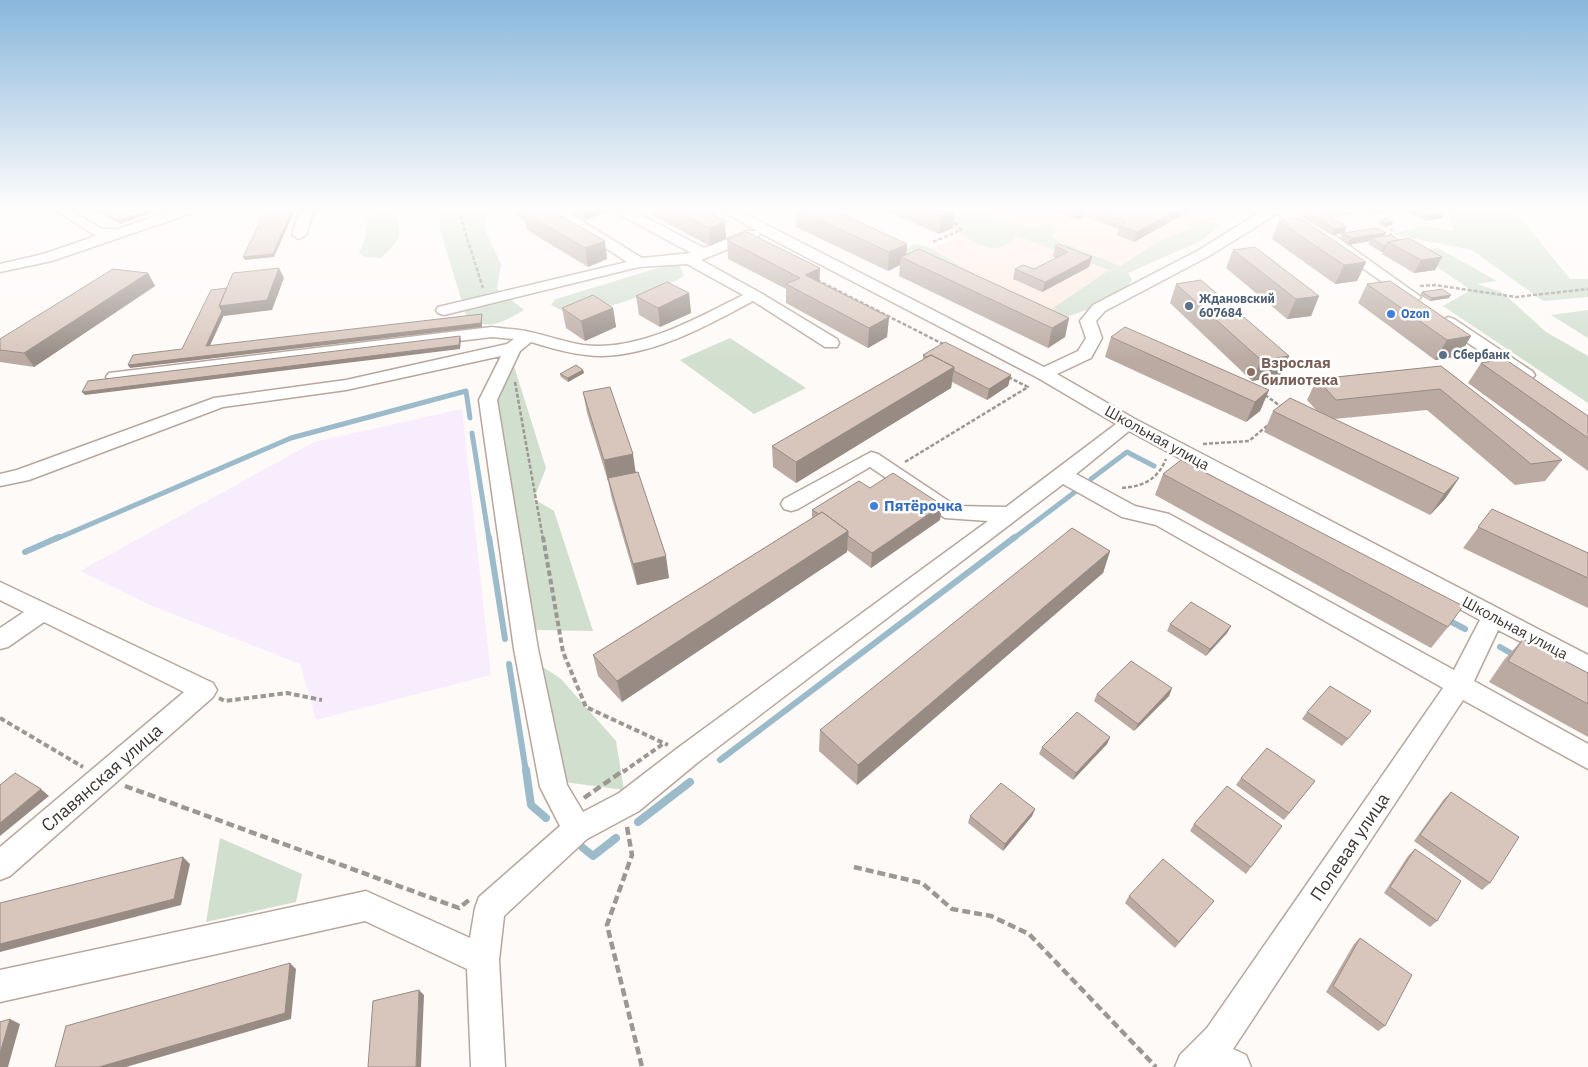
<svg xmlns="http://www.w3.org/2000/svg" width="1588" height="1067" viewBox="0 0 1588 1067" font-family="'IBM Plex Sans',sans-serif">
  <rect width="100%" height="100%" fill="#fefaf8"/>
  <path fill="#f8edfc" d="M 462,409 L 491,675 L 316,720 L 300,664 L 150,605 L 80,571 L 314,442 Z"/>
  <path fill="#feeade" d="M 991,210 L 1228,210 L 1052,317 L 922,254 L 1002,215 Z"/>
  <path fill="#d1dfce" d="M 377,210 L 393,210 C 404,237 401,238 381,258 L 365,257 L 359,252 C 361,248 365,242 365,237 C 367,224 364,219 377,210 Z
    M 441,210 L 488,210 L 484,228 L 501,264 L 497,289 L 524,310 C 504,322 486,333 466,315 L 440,230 Z
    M 932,210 C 946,210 963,207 976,210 C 1004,216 1021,237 1049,224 L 1057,228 L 1052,236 L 1056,240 L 1120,266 L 1158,242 L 1191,228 L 1198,221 L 1220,223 L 1203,240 L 1128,273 L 1132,279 C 1126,298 1082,311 1064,318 L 907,256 L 902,251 L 914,244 L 926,246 L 971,272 L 987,287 L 1055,313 L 1053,308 L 1109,270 L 1017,236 C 1009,242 1002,249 992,248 C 977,248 943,221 932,210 Z
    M 1446,210 L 1503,210 L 1520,217 L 1570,279 L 1588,279 L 1588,297 L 1543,301 L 1472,250 L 1392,234 L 1423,226 L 1453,231 L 1450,215 Z
    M 1438,248 L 1497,281 L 1477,284 L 1502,292 L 1546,332 L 1588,356 L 1588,403 L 1443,306 L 1471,290 L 1415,252 Z
    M 671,264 L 680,266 L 684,276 C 665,289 587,318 565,312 C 561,311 556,307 551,305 L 556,299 Z
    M 1588,310 L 1588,338 L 1551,315 Z
    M 730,338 L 806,388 L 754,414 L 680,360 Z
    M 514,366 L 546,468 L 534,499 L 554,511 L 593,631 L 535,630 L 497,399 Z
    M 537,663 L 561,679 L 616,741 L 624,790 L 564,782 Z
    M 220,838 L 302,874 L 296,902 L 206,922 Z"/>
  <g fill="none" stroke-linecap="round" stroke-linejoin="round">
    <path stroke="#9bbbca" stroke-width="5" d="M 472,433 L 489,539
      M 1091,479 L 1127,452 L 1154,466
      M 56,539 L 291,438 L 466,391 L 470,418
      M 1013,539 L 1075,492"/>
    <path stroke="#9bbbca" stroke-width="6" d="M 489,537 L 505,639
      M 25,552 L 59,537
      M 1446,619 L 1465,629
      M 1500,647 L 1516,656
      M 509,664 L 526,772
      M 720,760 L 1015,537"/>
    <path stroke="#9bbbca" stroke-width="8" d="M 526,770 L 531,805 L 546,818
      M 638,822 L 690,782
      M 583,848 L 593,856 L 616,838"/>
    <defs>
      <path id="minor" d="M 55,210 L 71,210 L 102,229 L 118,229 L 173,210 L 193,210 L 192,213 L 52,261 L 0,272 L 0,264 L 43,254 L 96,236 Z
        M 300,210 L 314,210 L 306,235 L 299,239 L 292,235 Z
        M 548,210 L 564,210 L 642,258 L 691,253 L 619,214 L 618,210 L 632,210 L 704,248 L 748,231 L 757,231 L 721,210 L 738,210 L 1044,367 L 1078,351 L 1086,338 L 1080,321 L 1093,305 L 1199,250 L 1263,210 L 1290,210 L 1334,235 L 1421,297 L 1418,300 L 1408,300 L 1324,241 L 1277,214 L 1209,256 L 1105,311 L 1096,321 L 1102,338 L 1091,358 L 1057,374 L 1135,419 L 1588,655 L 1588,677 L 1498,630 L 1474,681 L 1588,744 L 1588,769 L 1463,700 L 1233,1049 L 1246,1055 L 1251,1067 L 1175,1067 L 1180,1055 L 1207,1028 L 1443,688 L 1156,525 L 1122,517 L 1063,484 L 697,763 L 639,811 L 587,839 L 504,916 L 499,960 L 505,1067 L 471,1067 L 467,969 L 365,921 L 0,1002 L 0,970 L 366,891 L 470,938 L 475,908 L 479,897 L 560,826 L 540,787 L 514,649 L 479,400 L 501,356 L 346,390 L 223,407 L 29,480 L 0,486 L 0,474 L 17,470 L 214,398 L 346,380 L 507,344 L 514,339 L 492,337 L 115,382 L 109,381 L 106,377 L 109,373 L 492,327 C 505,329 518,329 530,332 C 548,336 565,342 583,345 C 638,352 695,319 743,295 L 687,264 L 639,267 L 444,315 L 438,313 L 436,310 L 438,307 L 627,262 ZM 758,232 L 1038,378 L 1116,424 L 1006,507 L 956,506 L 878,454 L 871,452 L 784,499 L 781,504 L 784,509 L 791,511 L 798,509 L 870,467 L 945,518 L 988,521 L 679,747 L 619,793 L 583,812 L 567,785 L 538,649 L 497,400 L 520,351 L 531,342 C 554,349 578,356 602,356 C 655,355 708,325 753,301 L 825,347 L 837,347 L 839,343 L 837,339 L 759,292 L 701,260 L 758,237 L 760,234 ZM 1129,431 L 1480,620 L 1454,670 L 1169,514 L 1135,506 L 1076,474 Z
        M 1448,317 L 1454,319 L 1532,371 L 1535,375 L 1532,379 L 1520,379 L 1442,325 L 1440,322 Z
        M 0,582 L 213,683 L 217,690 L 213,697 L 10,876 L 0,880 L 0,847 L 184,692 L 44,622 L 8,647 L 0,649 L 0,628 L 24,612 L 0,600 Z"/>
    </defs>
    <use href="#minor" stroke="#b7a69c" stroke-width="3"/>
    <path stroke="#9d9794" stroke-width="2.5" stroke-dasharray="4 2" stroke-linecap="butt" d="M 463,210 L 461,219 L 483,288
      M 1390,237 L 1392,229
      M 933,242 L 961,230 L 951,218
      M 817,280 L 945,345
      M 1420,286 L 1435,285 L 1516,297 L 1588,289
      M 515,382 L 543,539
      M 1265,395 L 1283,408
      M 1203,444 L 1249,441 L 1268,425
      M 905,462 L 1028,387 L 1006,376
      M 1122,488 C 1144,486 1157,480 1166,459"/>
    <path stroke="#9d9794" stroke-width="4" stroke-dasharray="5.5 3" stroke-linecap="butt" d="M 543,537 L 563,652 L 586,707 L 668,745
      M 219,698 L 225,701 L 287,693 L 322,700
      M 0,718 L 83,767
      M 623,772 L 663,744"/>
    <path stroke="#9d9794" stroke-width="4.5" stroke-dasharray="8 4" stroke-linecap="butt" d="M 125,786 L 459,908 L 469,900
      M 584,798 L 624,770
      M 627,827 L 632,855 L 607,925 L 642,1067
      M 854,867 L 922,883 L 952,909 L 991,916 L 1029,934 L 1156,1067"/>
    <use href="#minor" fill="#fff" fill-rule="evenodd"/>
  </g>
  <path fill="#baaaa2" d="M 96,210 L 160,210 L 120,224 Z
    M 509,210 L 553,210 L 553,212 L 607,259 L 588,267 L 527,230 L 524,220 Z
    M 573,210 L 612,210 L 585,220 L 574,214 Z
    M 642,210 L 704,210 L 725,221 L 726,239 L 710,246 Z
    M 796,210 L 833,210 L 906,255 L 1069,318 L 1065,337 L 1048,348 L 899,276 L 900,265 L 888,271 L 796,227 Z
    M 885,210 L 955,210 L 953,228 L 939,234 Z
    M 1051,210 L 1135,210 L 1144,214 L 1150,210 L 1191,210 L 1134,242 L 1117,235 L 1119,229 L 1084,216 L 1077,220 Z
    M 1304,210 L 1351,210 L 1352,211 L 1351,214 L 1331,217 L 1326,215 L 1344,233 L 1386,233 L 1384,236 L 1399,240 L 1442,257 L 1435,270 L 1414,273 L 1382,254 L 1383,252 L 1381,252 L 1368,244 L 1370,241 L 1348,245 L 1340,239 L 1342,233 L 1332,235 L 1301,217 Z
    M 1368,210 L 1391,210 L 1374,213 Z
    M 1404,210 L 1442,210 L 1445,212 L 1442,218 L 1425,221 Z
    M 1380,220 L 1392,225 L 1384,227 L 1378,223 Z
    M 1279,221 L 1366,262 L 1357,281 L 1335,284 L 1272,239 Z
    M 727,240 L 820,268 L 819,282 L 889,317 L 887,337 L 868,348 L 786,303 L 786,289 L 728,259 Z
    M 1055,246 L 1092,257 L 1089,267 L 1042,292 L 1013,279 L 1015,269 L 1034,269 L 1056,258 L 1053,256 Z
    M 1233,250 L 1319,296 L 1311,316 L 1287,319 L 1226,268 Z
    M 148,273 L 155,286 L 34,367 L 0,362 L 0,339 Z
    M 1176,284 L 1289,356 L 1280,376 L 1252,381 L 1170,303 Z
    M 1367,284 L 1471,336 L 1459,356 L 1435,360 L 1358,303 Z
    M 1422,292 L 1449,298 L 1430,301 L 1420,295 Z
    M 689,293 L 691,313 L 660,327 L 639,315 L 636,296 Z
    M 562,308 L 613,308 L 616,327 L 585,341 L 566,328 Z
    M 1111,337 L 1269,390 L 1260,411 L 1246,422 L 1105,357 Z
    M 923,355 L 1011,375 L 1008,386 L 987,400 L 952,382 L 951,388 L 796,483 L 773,467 L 772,446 L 923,360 Z
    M 1481,363 L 1588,416 L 1588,471 L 1468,383 Z
    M 1441,366 L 1562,460 L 1545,481 L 1515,485 L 1427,410 L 1334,419 L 1459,478 L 1445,499 L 1430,515 L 1264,432 L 1273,411 L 1317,411 L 1307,400 L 1317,379 Z
    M 583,370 L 584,373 L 568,382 L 561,377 L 560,374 Z
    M 583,392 L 636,472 L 669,578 L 637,585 L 612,499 L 608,481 L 587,413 Z
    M 1163,474 L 1448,627 L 1431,648 L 1155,495 Z
    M 870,488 L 942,505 L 940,520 L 871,568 L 847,550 L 847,552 L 622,702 L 598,676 L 593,655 L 812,518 L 812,510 Z
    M 1492,509 L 1588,553 L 1588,608 L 1463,548 Z
    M 1110,551 L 1103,573 L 857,785 L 819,751 L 820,730 Z
    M 1170,624 L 1231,626 L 1227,633 L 1206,656 L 1167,631 Z
    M 1523,639 L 1588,673 L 1588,737 L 1489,682 L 1504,660 Z
    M 1172,688 L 1169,696 L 1134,731 L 1094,701 L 1097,694 Z
    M 1371,711 L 1342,746 L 1302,719 L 1307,712 Z
    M 1110,737 L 1107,744 L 1073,780 L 1039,754 L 1042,747 Z
    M 1241,778 L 1315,781 L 1284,820 L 1236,785 Z
    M 1451,792 L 1490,883 L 1482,890 L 1414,841 L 1444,799 Z
    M 1035,809 L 1032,816 L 1003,851 L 968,823 L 970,816 Z
    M 1194,824 L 1282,826 L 1246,874 L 1190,831 Z
    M 1415,849 L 1437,921 L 1430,927 L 1384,893 L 1408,856 Z
    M 1129,896 L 1214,901 L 1175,948 L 1125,903 Z
    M 1360,938 L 1385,1026 L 1378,1031 L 1326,992 L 1354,944 Z"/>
  <path fill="#978b84" d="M 149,210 L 160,210 L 120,224 L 118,221 Z
    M 292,210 L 295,210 L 274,257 L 245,260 L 243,257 Z
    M 583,210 L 612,210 L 585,220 Z
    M 954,210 L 955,210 L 953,228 L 939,234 L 941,216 Z
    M 1080,210 L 1086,210 L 1084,216 L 1077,220 L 1079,211 Z
    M 1177,210 L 1191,210 L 1134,242 L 1137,232 Z
    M 1375,210 L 1391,210 L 1374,213 Z
    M 1352,211 L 1351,214 L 1331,217 L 1332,213 Z
    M 1445,212 L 1442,218 L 1425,221 L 1428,215 Z
    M 725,221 L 726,239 L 710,246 L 709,228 Z
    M 1393,222 L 1392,225 L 1384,227 L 1386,223 Z
    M 1347,227 L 1344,233 L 1332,235 L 1335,229 Z
    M 1386,233 L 1383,239 L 1371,238 L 1370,241 L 1348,245 L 1351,238 Z
    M 605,241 L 607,259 L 588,267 L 585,248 Z
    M 907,244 L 906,260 L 901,257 L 900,265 L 888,271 L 889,252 Z
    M 1387,245 L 1383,252 L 1381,252 L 1384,246 Z
    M 1092,257 L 1089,267 L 1042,292 L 1045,282 Z
    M 1442,257 L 1435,270 L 1414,273 L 1421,260 Z
    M 1366,262 L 1357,281 L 1335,284 L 1344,265 Z
    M 279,268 L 284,278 L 272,310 L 224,316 L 224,315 L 208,350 L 206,346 L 219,306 Z
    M 820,268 L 819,287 L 805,275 Z
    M 148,273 L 155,286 L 34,367 L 24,353 Z
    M 689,293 L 691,313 L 660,327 L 658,308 Z
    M 1451,295 L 1449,298 L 1430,301 L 1432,298 Z
    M 1319,296 L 1311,316 L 1287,319 L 1296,299 Z
    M 613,308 L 616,327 L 585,341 L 581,321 Z
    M 482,314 L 482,327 L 130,368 L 128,365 Z
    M 889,317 L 887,337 L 868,348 L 869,328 Z
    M 1069,318 L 1065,337 L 1048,348 L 1052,328 Z
    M 460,336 L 461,340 L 460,349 L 85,395 L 82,392 Z
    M 1471,336 L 1459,356 L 1435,360 L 1447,340 Z
    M 1289,356 L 1280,376 L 1252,381 L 1261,360 Z
    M 954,367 L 951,388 L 796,483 L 796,462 Z
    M 583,370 L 584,373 L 568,382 L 568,378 Z
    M 1011,375 L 1008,386 L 987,400 L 989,389 Z
    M 1269,390 L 1260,411 L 1246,422 L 1255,402 Z
    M 633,454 L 636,475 L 608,481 L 604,460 Z
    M 1459,478 L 1445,499 L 1430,515 L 1444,494 Z
    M 942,505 L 940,520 L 871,568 L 872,553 Z
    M 848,531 L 847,552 L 622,702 L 617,681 Z
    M 1110,551 L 1103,573 L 857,785 L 858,765 Z
    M 666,556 L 669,578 L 637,585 L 633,564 Z
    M 1231,626 L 1227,633 L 1206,656 L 1210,649 Z
    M 1172,688 L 1169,696 L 1134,731 L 1138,724 Z
    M 1110,737 L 1107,744 L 1073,780 L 1076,773 Z
    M 41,789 L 49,796 L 0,836 L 0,823 Z
    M 1035,809 L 1032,816 L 1003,851 L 1005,844 Z
    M 183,857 L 190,864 L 181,905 L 0,952 L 0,944 Z
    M 290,963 L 296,969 L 291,1019 L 126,1067 L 99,1067 Z
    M 419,990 L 424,995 L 421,1067 L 416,1067 Z
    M 10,1019 L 20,1024 L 8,1067 L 0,1067 L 0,1053 Z"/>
  <path fill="#d8c6bc" stroke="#978b84" d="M 100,210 L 149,210 L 118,221 Z
    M 266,210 L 292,210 L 273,254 L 243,257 Z
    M 529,210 L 550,210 L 605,241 L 585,248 L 523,212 Z
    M 675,210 L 704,210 L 725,221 L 709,228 Z
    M 799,210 L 833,210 L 907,244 L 889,252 Z
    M 928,210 L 954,210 L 941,216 Z
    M 1095,210 L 1135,210 L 1144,214 L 1150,210 L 1177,210 L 1137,232 L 1120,226 L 1127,222 Z
    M 1304,210 L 1318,210 L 1347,227 L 1335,229 Z
    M 1324,210 L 1351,210 L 1352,211 L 1332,213 Z
    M 1419,210 L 1442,210 L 1445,212 L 1428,215 Z
    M 1300,218 L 1366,262 L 1344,265 L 1279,221 Z
    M 1387,219 L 1393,222 L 1386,223 L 1380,220 Z
    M 1377,228 L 1386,233 L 1351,238 L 1343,233 Z
    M 747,232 L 820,268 L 805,275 L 889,317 L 869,328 L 786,284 L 800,278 L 727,240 Z
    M 1391,235 L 1399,240 L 1388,242 L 1387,245 L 1384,246 L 1371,238 Z
    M 1409,238 L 1442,257 L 1421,260 L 1388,242 Z
    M 1059,244 L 1092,257 L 1045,282 L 1015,269 L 1023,265 L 1034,269 L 1068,252 L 1055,246 Z
    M 1255,247 L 1319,296 L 1296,299 L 1233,250 Z
    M 919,249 L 1069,318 L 1052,328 L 901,257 Z
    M 279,268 L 267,300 L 219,306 L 233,273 Z
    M 113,269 L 148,273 L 24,353 L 0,350 L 0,339 Z
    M 1201,280 L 1289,356 L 1261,360 L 1176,284 Z
    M 1390,281 L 1471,336 L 1447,340 L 1367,284 Z
    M 667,282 L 689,293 L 658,308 L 636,296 Z
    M 227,288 L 219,306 L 222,311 L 206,346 L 482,314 L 481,323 L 128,365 L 133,355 L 182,349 L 211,290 Z
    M 1442,289 L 1451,295 L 1432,298 L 1422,292 Z
    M 593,295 L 613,308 L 581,321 L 562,308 Z
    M 1125,327 L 1269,390 L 1255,402 L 1111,337 Z
    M 460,336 L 459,345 L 82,392 L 88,381 Z
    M 945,342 L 1011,375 L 989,389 L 954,371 L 954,367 L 931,355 L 927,357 L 923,355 Z
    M 931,355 L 954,367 L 796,462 L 772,446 Z
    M 1505,359 L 1588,416 L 1588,438 L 1481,363 Z
    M 576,365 L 583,370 L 568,378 L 560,374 Z
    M 1441,366 L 1562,460 L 1531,464 L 1440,389 L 1336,400 L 1317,379 Z
    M 610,387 L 633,454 L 604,460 L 583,392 Z
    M 1290,398 L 1459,478 L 1444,494 L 1273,411 Z
    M 1181,460 L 1463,606 L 1448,627 L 1163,474 Z
    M 638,472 L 666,556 L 633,564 L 608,478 Z
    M 893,473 L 942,505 L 872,553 L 848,536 L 848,531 L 822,512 L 819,514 L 812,510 L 859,481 L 870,488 Z
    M 1492,509 L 1588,553 L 1588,578 L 1478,527 Z
    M 822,512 L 848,531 L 617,681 L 593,655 Z
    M 1072,528 L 1110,551 L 858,765 L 820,730 Z
    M 1191,602 L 1231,626 L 1210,649 L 1170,624 Z
    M 1523,639 L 1588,673 L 1588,704 L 1508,661 Z
    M 1131,661 L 1172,688 L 1138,724 L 1097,694 Z
    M 1330,686 L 1371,711 L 1348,739 L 1307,712 Z
    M 1077,712 L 1110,737 L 1076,773 L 1042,747 Z
    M 1267,748 L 1315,781 L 1289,813 L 1241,778 Z
    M 15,773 L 41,789 L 0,823 L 0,785 Z
    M 1001,783 L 1035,809 L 1005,844 L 970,816 Z
    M 1227,786 L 1282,826 L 1251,867 L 1194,824 Z
    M 1451,792 L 1519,837 L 1490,883 L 1420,835 Z
    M 1415,849 L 1461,881 L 1437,921 L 1390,887 Z
    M 183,857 L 174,899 L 0,944 L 0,903 Z
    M 1163,859 L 1214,901 L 1179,942 L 1129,896 Z
    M 1360,938 L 1412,975 L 1385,1026 L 1333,986 Z
    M 290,963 L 285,1013 L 99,1067 L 55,1067 L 66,1026 Z
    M 419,990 L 416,1067 L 368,1067 L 373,1001 Z
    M 10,1019 L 0,1053 L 0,1022 Z"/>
  <linearGradient id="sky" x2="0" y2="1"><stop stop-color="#89b7dc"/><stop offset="0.58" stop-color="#fffdfc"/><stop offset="1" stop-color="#fffdfc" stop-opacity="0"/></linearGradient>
  <rect width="1588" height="360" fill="url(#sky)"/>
  <g fill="#5c6f8a" stroke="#fff" stroke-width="2">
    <circle cx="1189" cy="306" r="5"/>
    <circle cx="1443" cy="355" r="5"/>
  </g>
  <g fill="#3f7fe0" stroke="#fff" stroke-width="2">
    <circle cx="1391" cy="314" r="5"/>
    <circle cx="874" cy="506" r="5"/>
  </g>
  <circle fill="#8d6e63" stroke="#fff" stroke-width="2" cx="1251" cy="372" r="5"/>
  <g text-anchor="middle" stroke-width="5" stroke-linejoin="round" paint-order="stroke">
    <g font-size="12" font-weight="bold" fill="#4e5e75" stroke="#fff" text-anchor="start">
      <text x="1199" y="303">Ждановский<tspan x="1199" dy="14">607684</tspan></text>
      <text x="1453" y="359">Сбербанк</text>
    </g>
    <g font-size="12" font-weight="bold" fill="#366cbe" stroke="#fff" text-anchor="start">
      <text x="1401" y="318">Ozon</text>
    </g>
    <g font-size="15" font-weight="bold" fill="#785e54" stroke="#fff" text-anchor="start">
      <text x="1261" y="368">Взрослая<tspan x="1261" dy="17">билиотека</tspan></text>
    </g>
    <g font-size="15" fill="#3e3733" stroke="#fff">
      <text transform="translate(1157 438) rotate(29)" y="5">Школьная улица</text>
      <text transform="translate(1515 628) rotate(28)" y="5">Школьная улица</text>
    </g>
    <g font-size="15" font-weight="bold" fill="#366cbe" stroke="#fff" text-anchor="start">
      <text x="884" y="511">Пятёрочка</text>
    </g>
    <g font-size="18" fill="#3e3733" stroke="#fff">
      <text transform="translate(102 778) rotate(-41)" y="6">Славянская улица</text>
      <text transform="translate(1350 847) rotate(-56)" y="6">Полевая улица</text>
    </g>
  </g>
</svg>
